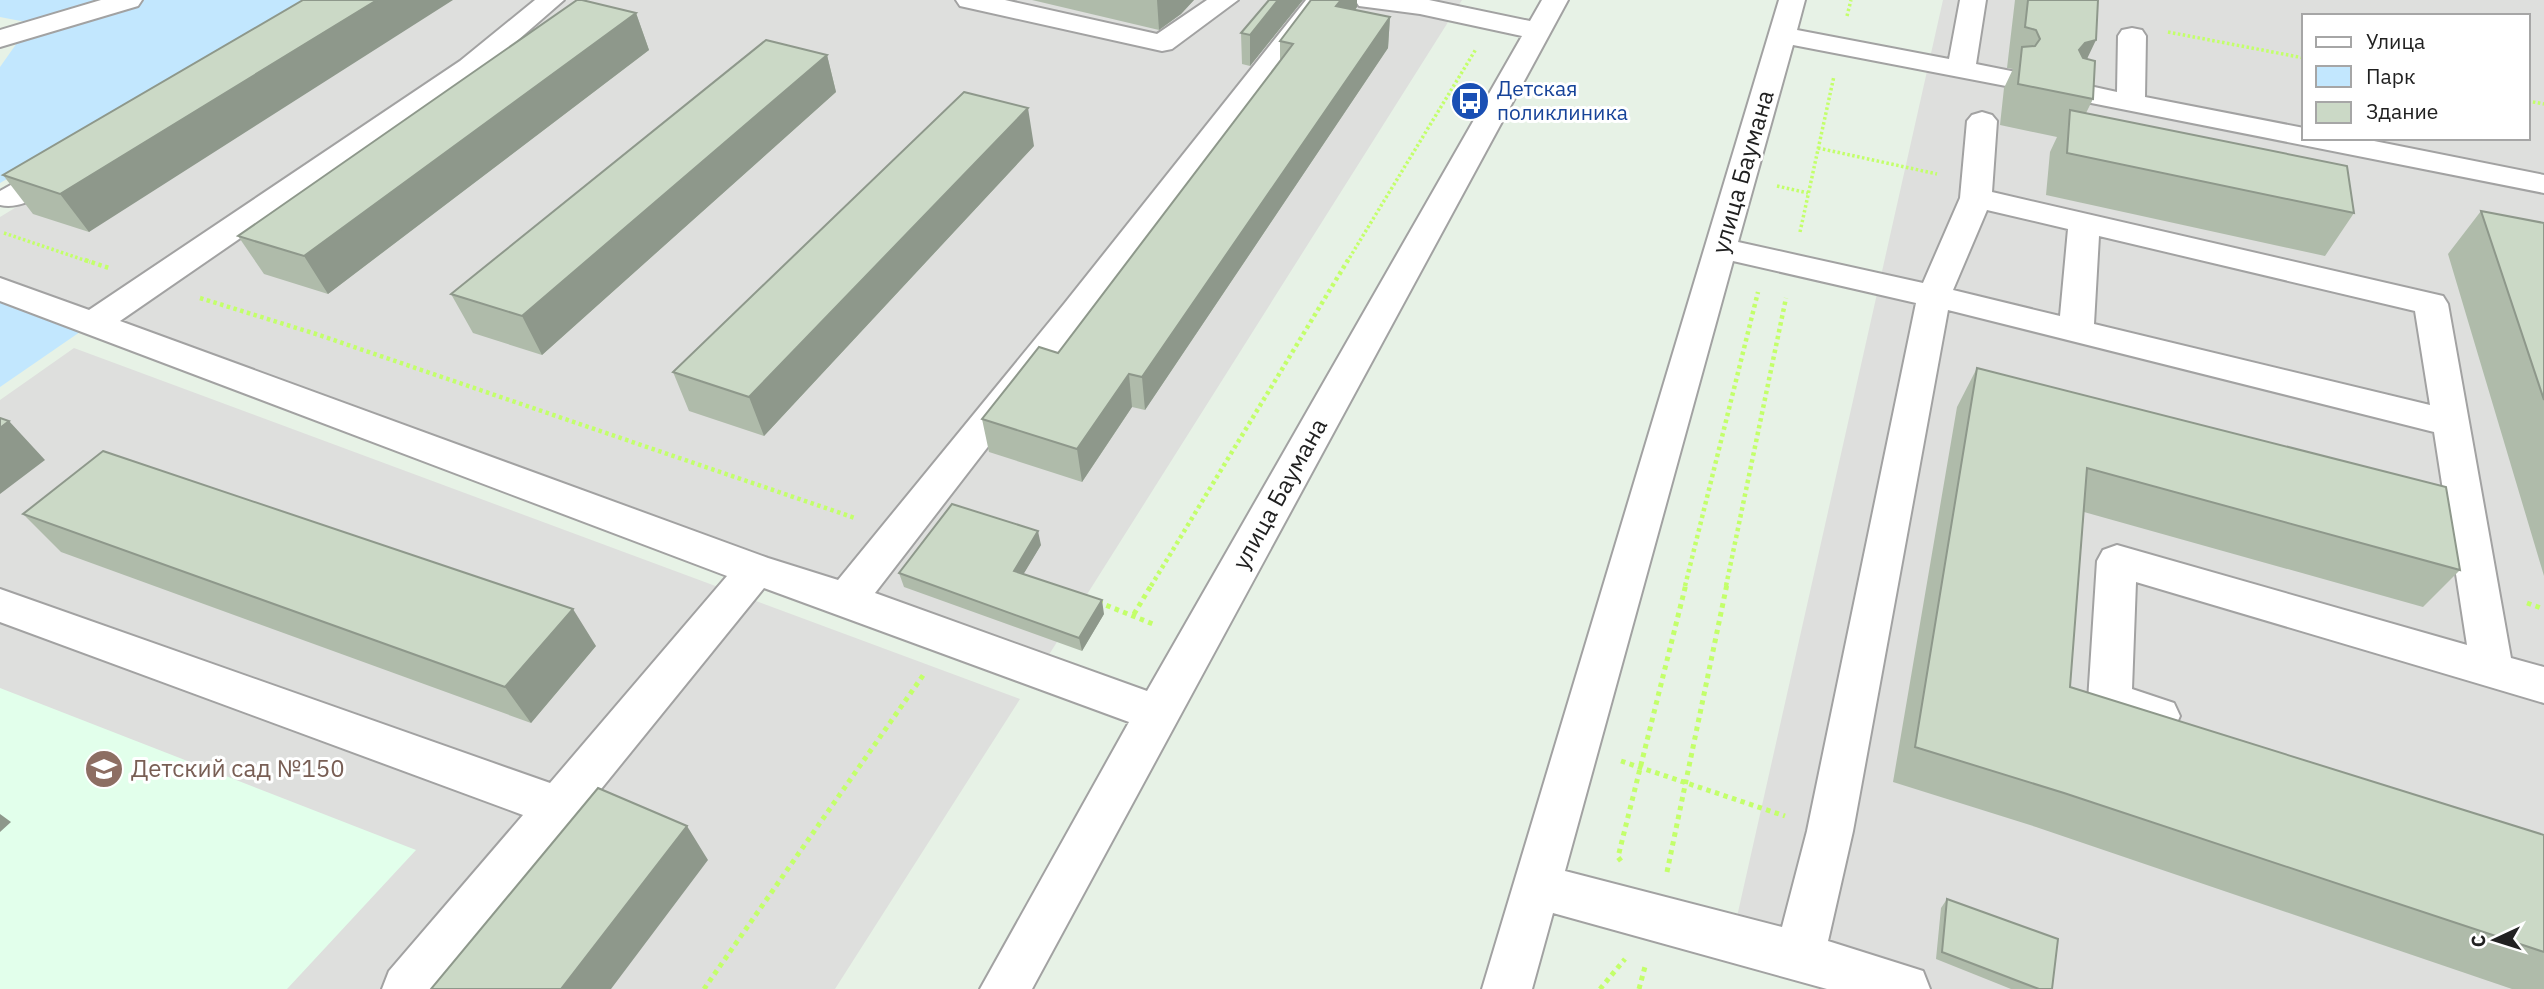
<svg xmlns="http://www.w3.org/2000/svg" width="2544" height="989" viewBox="0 0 2544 989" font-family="'IBM Plex Sans',sans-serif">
  <rect width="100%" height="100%" fill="#e7f2e6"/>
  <path fill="#dedfdd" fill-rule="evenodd" d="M 359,0 L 1462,0 L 1045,661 L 0,278 L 0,217 Z
    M 1943,0 L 2544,0 L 2544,989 L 1889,989 L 1732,939 ZM 2304,16 L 2528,16 L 2528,138 L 2304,138 Z
    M 74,348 L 1020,699 L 835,989 L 0,989 L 0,400 Z"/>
  <path fill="#e2ffeb" d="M 0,688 L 416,850 L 287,989 L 0,989 Z"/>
  <path fill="#c2e7fe" d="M 0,0 L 313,0 L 0,183 L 0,67 L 31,23 L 0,17 Z
    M 0,289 L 93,323 L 0,387 Z"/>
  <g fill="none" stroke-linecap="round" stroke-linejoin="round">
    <defs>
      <path id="minor" d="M 101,0 L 142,0 L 138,6 L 0,47 L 0,30 Z
        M 535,0 L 564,0 L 480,73 L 120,321 L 768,558 L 838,580 L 1064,304 L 1306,0 L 1333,0 L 875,593 L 1147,691 L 1522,36 L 1420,14 L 1359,6 L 1355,0 L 1429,0 L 1530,21 L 1542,0 L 1568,0 L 1032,989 L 980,989 L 1129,722 L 764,588 L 439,989 L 382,989 L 389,971 L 523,815 L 0,622 L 0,589 L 550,783 L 727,576 L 0,301 L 0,278 L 89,310 L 460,61 Z
        M 956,0 L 1005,0 L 1157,34 L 1207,0 L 1238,0 L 1172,49 L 1162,51 L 969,8 L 960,6 Z
        M 1779,0 L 1805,0 L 1797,30 L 1949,59 L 1960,0 L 1986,0 L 1976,64 L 2016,72 L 2020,78 L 2016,84 L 2006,86 L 1793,45 L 1738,242 L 1923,283 L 1960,198 L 1967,121 L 1972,115 L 1982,112 L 1992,115 L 1997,121 L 1992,192 L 2443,296 L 2448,304 L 2511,658 L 2544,667 L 2544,703 L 2136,582 L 2132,689 L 2174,703 L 2180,716 L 2174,729 L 2158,735 L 2095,714 L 2088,701 L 2097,561 L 2103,550 L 2117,545 L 2467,645 L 2434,432 L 1948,310 L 1853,831 L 1828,941 L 1923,971 L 1930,989 L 1827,989 L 1553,913 L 1532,989 L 1482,989 ZM 1987,210 L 2068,229 L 2060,316 L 1953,290 ZM 2099,236 L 2415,311 L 2430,405 L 2094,324 ZM 1733,261 L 1916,303 L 1807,831 L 1782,927 L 1565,871 Z
        M 2132,28 L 2142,30 L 2146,36 L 2145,97 L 2304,128 L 2304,138 L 2359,138 L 2544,175 L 2544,193 L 2066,98 L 2062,92 L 2066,86 L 2076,83 L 2117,92 L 2118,36 L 2122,30 Z
        M 63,159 L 74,162 L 78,168 L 74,174 C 52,187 26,211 0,205 L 0,191 L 52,162 Z"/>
    </defs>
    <use href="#minor" stroke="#a2a2a2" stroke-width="4"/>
    <path stroke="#c3ff6a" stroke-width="3.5" stroke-dasharray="2.5 2.5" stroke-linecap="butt" d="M 1847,16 L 1851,0
      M 2168,32 L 2304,58
      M 2528,101 L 2544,104
      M 1818,148 L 1937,174
      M 1777,186 L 1808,193
      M 1800,232 L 1834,76
      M 4,233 L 90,262
      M 1347,262 L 1476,49"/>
    <path stroke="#c3ff6a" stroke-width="4.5" stroke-dasharray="3.5 3.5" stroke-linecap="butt" d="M 85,260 L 109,268
      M 200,298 L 316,334 L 855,518
      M 1151,586 L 1348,260
      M 1685,586 L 1758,292
      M 1726,586 L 1786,298"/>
    <path stroke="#c3ff6a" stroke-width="5" stroke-dasharray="4.5 4.5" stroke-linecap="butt" d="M 1098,602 L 1153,624
      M 2527,603 L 2544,609
      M 1134,614 L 1152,584
      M 1621,761 L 1785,816
      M 1621,861 L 1618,857 L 1686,584
      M 1667,872 L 1727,584
      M 704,989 L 924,674
      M 1600,989 L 1625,959
      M 1639,989 L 1646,963"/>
    <use href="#minor" fill="#fff" fill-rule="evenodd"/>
  </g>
  <path fill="#afbbaa" d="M 303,0 L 89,232 L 33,214 L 3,175 Z
    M 1032,0 L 1194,0 L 1181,14 L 1159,30 Z
    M 1269,0 L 1303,0 L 1250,66 L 1242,64 L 1241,33 Z
    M 1311,0 L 1357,0 L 1357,7 L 1355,10 L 1390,17 L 1388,48 L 1145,410 L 1132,407 L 1082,482 L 989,452 L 982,419 L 1058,353 L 1280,61 L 1280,41 Z
    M 2015,0 L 2098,0 L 2087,59 L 2093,99 L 2086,113 L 2354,213 L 2325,256 L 2046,195 L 2050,152 L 2057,137 L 2000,125 L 2004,88 L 2013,69 L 2007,68 Z
    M 636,13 L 649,50 L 328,294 L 264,274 L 238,236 Z
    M 827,55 L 836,92 L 542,355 L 473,333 L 451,294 Z
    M 1034,146 L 764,436 L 689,411 L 673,372 Z
    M 2481,211 L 2544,223 L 2544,576 L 2448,254 Z
    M 1977,368 L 2460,570 L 2423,607 L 2084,512 L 2070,687 L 2544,835 L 2544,989 L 2512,989 L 2036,827 L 1893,782 L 1957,407 Z
    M 23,514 L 596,646 L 531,723 L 61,552 Z
    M 1041,545 L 1023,574 L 1104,614 L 1082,651 L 904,587 L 899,573 Z
    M 1947,899 L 2052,989 L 2011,989 L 1936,959 L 1941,908 Z"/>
  <path fill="#8e988b" d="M 377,0 L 453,0 L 89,232 L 60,194 Z
    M 1157,0 L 1194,0 L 1181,14 L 1159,30 Z
    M 1278,0 L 1303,0 L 1250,66 L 1250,35 Z
    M 1341,0 L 1357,0 L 1357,7 L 1335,37 L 1336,6 Z
    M 636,13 L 649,50 L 328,294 L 304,256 Z
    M 1390,17 L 1388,48 L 1145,410 L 1142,377 Z
    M 2096,40 L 2077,80 L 2079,50 L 2085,43 Z
    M 827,55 L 836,92 L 542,355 L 522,316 Z
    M 1028,108 L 1034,146 L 764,436 L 749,397 Z
    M 1129,374 L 1132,407 L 1082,482 L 1077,449 Z
    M 9,421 L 45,460 L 0,494 L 0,428 Z
    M 1038,531 L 1041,545 L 1017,585 L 1014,571 Z
    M 1102,600 L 1104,614 L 1082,651 L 1079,638 Z
    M 573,609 L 596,646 L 531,723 L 505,687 Z
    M 0,814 L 11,822 L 0,832 Z
    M 687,826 L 708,860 L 611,989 L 561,989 Z"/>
  <path fill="#cbd9c6" stroke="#8e988b" stroke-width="2" d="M 303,0 L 377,0 L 60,194 L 3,175 Z
    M 577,0 L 582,0 L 636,13 L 304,256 L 238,236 Z
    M 1269,0 L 1278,0 L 1250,35 L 1241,33 Z
    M 1311,0 L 1341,0 L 1336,6 L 1390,17 L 1142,377 L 1129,374 L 1077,449 L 982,419 L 1039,347 L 1058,353 L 1293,44 L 1280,41 Z
    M 2028,0 L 2098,0 L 2096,40 L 2085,43 L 2079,50 L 2083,58 L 2095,61 L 2093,99 L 2018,84 L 2022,47 L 2035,46 L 2040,39 L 2036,30 L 2025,27 Z
    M 766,40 L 827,55 L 522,316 L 451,294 Z
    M 964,92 L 1028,108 L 749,397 L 673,372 Z
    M 2070,110 L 2347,166 L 2354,213 L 2067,153 Z
    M 2481,211 L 2544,223 L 2544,400 Z
    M 1977,368 L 2446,487 L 2460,570 L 2087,468 L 2070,687 L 2544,835 L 2544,952 L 2064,793 L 1915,747 Z
    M 0,418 L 9,421 L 0,428 Z
    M 103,451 L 573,609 L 505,687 L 23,514 Z
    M 952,504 L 1038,531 L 1014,571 L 1102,600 L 1079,638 L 899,573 Z
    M 598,788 L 687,826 L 561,989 L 431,989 Z
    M 1947,899 L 2058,939 L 2052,989 L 2039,989 L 1942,952 Z"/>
  <defs>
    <symbol id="bus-disc" viewBox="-11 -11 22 22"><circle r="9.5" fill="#1a4fb4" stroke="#fff"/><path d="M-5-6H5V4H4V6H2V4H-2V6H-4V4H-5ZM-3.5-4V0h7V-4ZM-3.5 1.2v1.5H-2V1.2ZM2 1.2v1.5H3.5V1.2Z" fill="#fff"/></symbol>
    <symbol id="school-disc" viewBox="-11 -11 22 22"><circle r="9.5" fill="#8d6e63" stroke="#fff"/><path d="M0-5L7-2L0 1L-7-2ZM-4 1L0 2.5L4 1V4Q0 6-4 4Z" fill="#fff"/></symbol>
  </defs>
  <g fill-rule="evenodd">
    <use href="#bus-disc" x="1448" y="79" width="44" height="44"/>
    <use href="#school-disc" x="82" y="747" width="44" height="44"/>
  </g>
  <g text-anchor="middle" stroke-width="6" stroke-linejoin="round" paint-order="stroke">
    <g font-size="21" fill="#164399" stroke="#fff" text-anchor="start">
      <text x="1497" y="96">Детская<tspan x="1497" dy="24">поликлиника</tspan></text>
    </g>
    <g font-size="24" fill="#212121" stroke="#fff">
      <text transform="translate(1743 172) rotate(-74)" y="8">улица Баумана</text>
      <text transform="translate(1280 494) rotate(-61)" y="8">улица Баумана</text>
    </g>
    <g font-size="24" fill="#785e54" stroke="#fff" text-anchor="start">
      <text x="131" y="777">Детский сад №150</text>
    </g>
  </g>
  <rect x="2302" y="14" width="228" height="126" fill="#ffffff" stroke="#a6a6a6" stroke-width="2"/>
  <rect x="2316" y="37" width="35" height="10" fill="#ffffff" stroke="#a6a6a6" stroke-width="2"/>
  <text x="2366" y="49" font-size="21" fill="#212121">Улица</text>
  <rect x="2316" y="66" width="35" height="21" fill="#c2e7fe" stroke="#a6a6a6" stroke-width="2"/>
  <text x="2366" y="84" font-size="21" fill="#212121">Парк</text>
  <rect x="2316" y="102" width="35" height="21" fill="#cbd9c6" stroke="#a6a6a6" stroke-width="2"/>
  <text x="2366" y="119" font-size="21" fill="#212121">Здание</text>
  <g transform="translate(2495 940) rotate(266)" stroke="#ffffff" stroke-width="5" paint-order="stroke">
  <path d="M0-5L12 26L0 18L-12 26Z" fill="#212121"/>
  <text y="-10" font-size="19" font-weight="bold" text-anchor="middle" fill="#212121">С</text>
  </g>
</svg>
